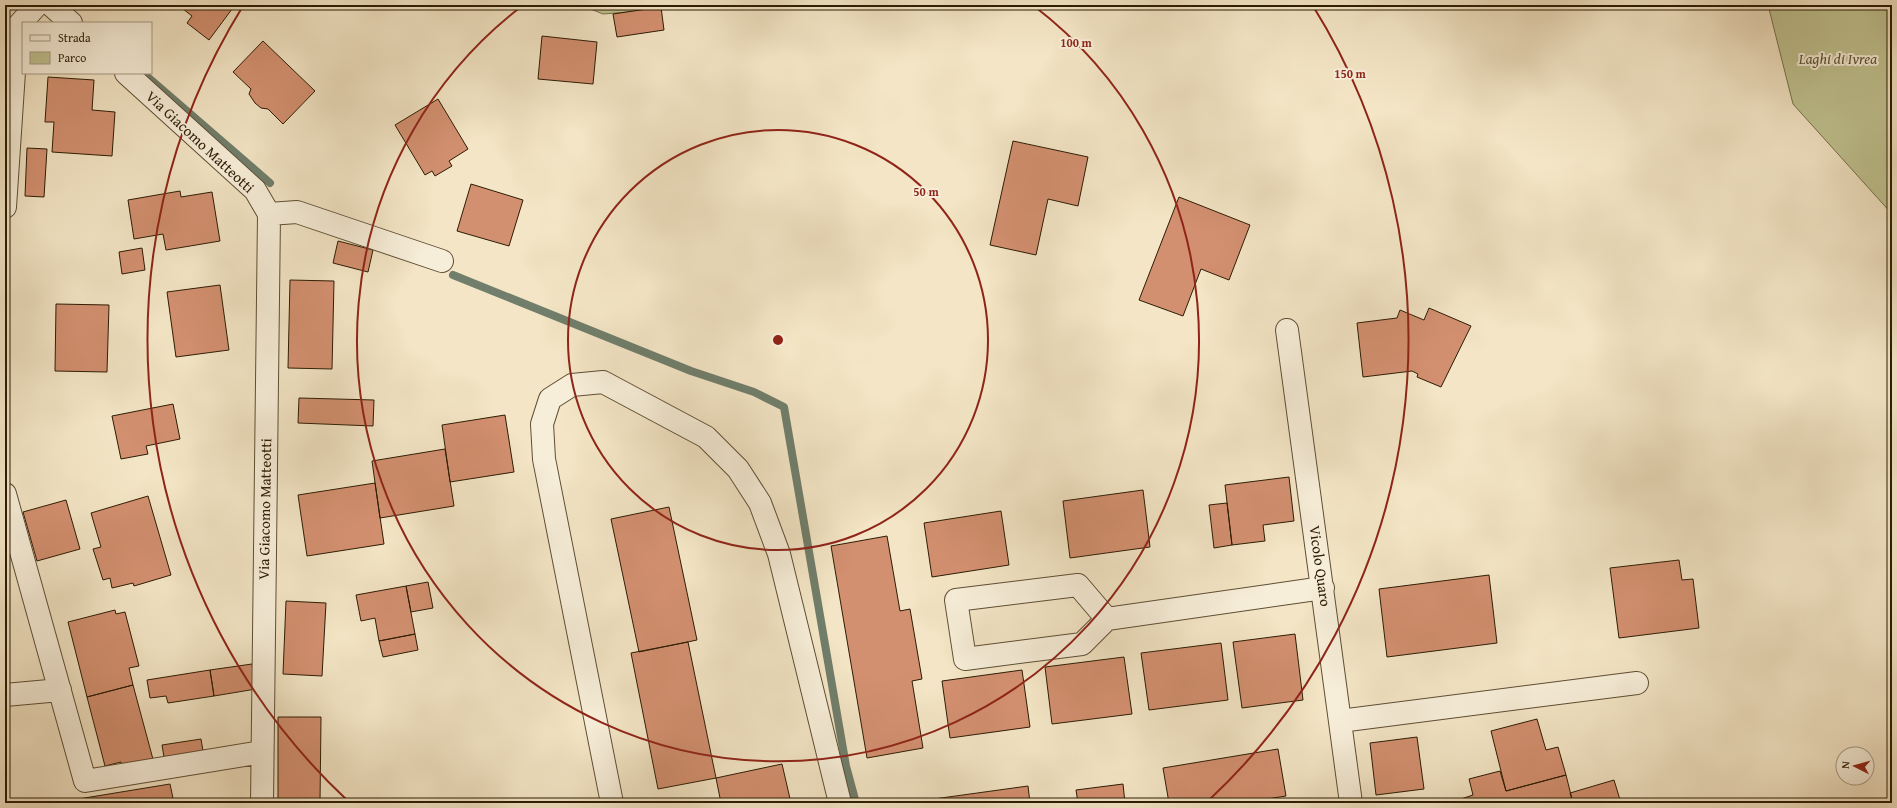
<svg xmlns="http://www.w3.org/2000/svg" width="1897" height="808" viewBox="0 0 1897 808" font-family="'Gentium Book Plus',serif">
  <rect width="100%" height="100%" fill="#f3e5c5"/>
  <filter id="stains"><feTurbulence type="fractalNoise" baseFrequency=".005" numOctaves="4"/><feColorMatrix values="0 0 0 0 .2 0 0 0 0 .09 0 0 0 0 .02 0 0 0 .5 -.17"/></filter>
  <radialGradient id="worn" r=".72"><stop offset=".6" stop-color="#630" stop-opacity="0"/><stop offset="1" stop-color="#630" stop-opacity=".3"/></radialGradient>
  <path fill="#c0c391" stroke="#76704a" d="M 581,5 L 714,5 L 603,14 Z
    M 1768,5 L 1892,5 L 1892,214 L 1793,104 Z"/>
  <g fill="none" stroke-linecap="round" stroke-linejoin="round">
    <path stroke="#707e6b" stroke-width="8" d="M 143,73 L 270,183
      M 453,275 L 691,371 L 754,392 L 784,407 L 846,766 L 856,803"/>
  </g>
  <path fill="#d39070" stroke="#2c1c04" d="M 178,5 L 235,5 L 209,40 L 187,23 L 192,16 Z
    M 661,7 L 664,30 L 617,37 L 613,14 Z
    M 542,36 L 597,42 L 593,84 L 538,79 Z
    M 263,41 L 315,91 L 283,124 L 268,109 L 261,108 L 255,103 L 249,94 L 251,89 L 233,72 Z
    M 48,77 L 94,80 L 92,110 L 115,112 L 112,156 L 52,152 L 54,122 L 45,122 Z
    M 438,99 L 468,149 L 449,161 L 452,166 L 435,176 L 432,171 L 425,175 L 395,125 Z
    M 1013,141 L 1088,157 L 1078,206 L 1048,199 L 1036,255 L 990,245 Z
    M 27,148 L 47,149 L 44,197 L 25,196 Z
    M 471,184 L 523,200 L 509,246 L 457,231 Z
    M 180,191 L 181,197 L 212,192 L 220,241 L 166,250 L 163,234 L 134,239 L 128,200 Z
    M 1179,197 L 1250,225 L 1229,280 L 1201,269 L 1183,316 L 1139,300 Z
    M 338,241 L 373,250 L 368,272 L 333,263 Z
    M 142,248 L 145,270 L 122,274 L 119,252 Z
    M 290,280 L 334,281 L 332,369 L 288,368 Z
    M 220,285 L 229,350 L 176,357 L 167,292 Z
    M 56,304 L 109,305 L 107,372 L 55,371 Z
    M 1429,308 L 1471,326 L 1441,387 L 1417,377 L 1418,374 L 1412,371 L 1363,377 L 1357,323 L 1397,318 L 1400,310 L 1424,320 Z
    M 299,398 L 374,400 L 373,426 L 298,423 Z
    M 173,404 L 180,439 L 146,446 L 148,454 L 121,459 L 112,416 Z
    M 505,415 L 514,472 L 450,482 L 442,425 Z
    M 445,449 L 454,506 L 380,518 L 372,461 Z
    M 1289,477 L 1294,521 L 1263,525 L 1265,541 L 1232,545 L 1225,485 Z
    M 375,483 L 384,544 L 307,556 L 298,495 Z
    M 1143,490 L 1150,547 L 1070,558 L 1063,501 Z
    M 148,496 L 171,575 L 134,586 L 133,583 L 112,588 L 110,578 L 103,580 L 93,549 L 101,547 L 91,513 Z
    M 66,500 L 80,549 L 37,561 L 23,512 Z
    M 1227,503 L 1232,545 L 1214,548 L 1209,505 Z
    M 669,507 L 697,640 L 639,652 L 611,519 Z
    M 1001,511 L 1009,565 L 932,577 L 924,523 Z
    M 887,536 L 900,611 L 910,609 L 922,679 L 912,681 L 923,748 L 867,758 L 831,546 Z
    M 1679,560 L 1682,580 L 1693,579 L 1699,628 L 1619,638 L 1610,568 Z
    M 1489,575 L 1497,643 L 1387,657 L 1379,589 Z
    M 428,582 L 433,608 L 411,612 L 406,586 Z
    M 406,586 L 415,634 L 379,641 L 375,618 L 361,621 L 356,595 Z
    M 5,596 L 8,627 L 5,627 Z
    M 286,601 L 326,603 L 322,676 L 283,674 Z
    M 115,610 L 116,614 L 125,612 L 139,666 L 129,668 L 133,685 L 87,697 L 68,622 Z
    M 415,634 L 418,650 L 383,657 L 379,641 Z
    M 1295,634 L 1303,700 L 1242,708 L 1233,642 Z
    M 688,642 L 716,778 L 658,789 L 631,653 Z
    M 1221,643 L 1228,700 L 1149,710 L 1141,653 Z
    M 1124,657 L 1132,714 L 1052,724 L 1045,667 Z
    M 252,664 L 256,689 L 214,696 L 210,670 Z
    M 210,670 L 214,696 L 168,703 L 166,696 L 150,698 L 147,680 Z
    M 1022,670 L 1030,727 L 950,738 L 942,681 Z
    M 133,685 L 154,763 L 123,771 L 121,762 L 105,766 L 87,697 Z
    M 278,717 L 321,717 L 320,803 L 278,802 Z
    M 1537,719 L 1546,750 L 1558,747 L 1566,775 L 1506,791 L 1491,731 Z
    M 1417,737 L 1424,789 L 1376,795 L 1370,743 Z
    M 201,739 L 204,757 L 165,763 L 162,745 Z
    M 1278,749 L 1286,796 L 1242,803 L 1169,803 L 1163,768 Z
    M 782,764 L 791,803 L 721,803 L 716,778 Z
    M 1500,771 L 1506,791 L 1566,775 L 1573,803 L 1455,803 L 1455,801 L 1473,795 L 1469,779 Z
    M 1614,780 L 1621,803 L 1573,803 L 1570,793 Z
    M 170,784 L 174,803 L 54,803 Z
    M 1123,784 L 1125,803 L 1078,803 L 1076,790 Z
    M 1028,786 L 1030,803 L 912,803 L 912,802 Z"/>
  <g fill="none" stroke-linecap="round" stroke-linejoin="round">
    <defs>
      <path id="minor" d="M 51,5 L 71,23
        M 126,73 L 255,190 L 269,214 L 262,803
        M 5,207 L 17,27 L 37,5
        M 269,214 L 297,212 L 442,261
        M 1287,330 L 1351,803
        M 5,494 L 85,781 L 262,752
        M 1107,619 L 1078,585 L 956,600 L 965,659 L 1082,644 L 1107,619 L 1323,588
        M 5,695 L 60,690
        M 1340,721 L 1637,683
        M 612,803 L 544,459 L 542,424 L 550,399 L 572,385 L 603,382 L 706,437 L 738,469 L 760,503 L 779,554 L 840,803"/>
    </defs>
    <use href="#minor" stroke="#5e4e34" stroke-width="24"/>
    <use href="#minor" stroke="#f7eed9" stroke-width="22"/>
  </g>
  <g fill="none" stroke="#8f2418" stroke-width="2">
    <circle cx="778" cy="340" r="210"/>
    <path d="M1034 6A421 421 0 1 1 522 6"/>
    <path d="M348 801A631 631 0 0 1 243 6M1313 6A631 631 0 0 1 1208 801"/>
  </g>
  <g text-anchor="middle" stroke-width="4" stroke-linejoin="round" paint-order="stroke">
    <g font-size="15" font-style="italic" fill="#584e2e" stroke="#f7eed9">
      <text x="1838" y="64">Laghi di Ivrea</text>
    </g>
    <g font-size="15" fill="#2c1c04" stroke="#f7eed9">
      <text transform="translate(200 142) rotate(43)" y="5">Via Giacomo Matteotti</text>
      <text transform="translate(265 509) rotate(-89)" y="5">Via Giacomo Matteotti</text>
      <text transform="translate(1320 566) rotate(82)" y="5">Vicolo Quaro</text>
    </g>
  </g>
  <circle cx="778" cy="340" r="6" fill="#8f2418" stroke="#f7eed9" stroke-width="2"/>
  <g font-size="12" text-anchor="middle" font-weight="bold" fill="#8f2418" stroke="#f7eed9" stroke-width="4" stroke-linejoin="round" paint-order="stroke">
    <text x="1076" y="47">100 m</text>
    <text x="1350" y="78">150 m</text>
    <text x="926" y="196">50 m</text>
  </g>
  <rect width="1897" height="808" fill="none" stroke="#f3e5c5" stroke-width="20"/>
  <rect x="6" y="6" width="1885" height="796" fill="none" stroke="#2c1c04" stroke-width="2"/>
  <rect x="10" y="10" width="1877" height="788" fill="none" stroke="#2c1c04"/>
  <rect x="22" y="22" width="130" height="52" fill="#f7eed9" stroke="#a69a84"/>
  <rect x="30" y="35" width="20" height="6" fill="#f7eed9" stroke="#a69a84"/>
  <text x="58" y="42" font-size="12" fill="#2c1c04">Strada</text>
  <rect x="30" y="52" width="20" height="12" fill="#c0c391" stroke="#a69a84"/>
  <text x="58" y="62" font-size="12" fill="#2c1c04">Parco</text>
  <g transform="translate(1855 766) rotate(276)"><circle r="19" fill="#f7eed9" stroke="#a69a84"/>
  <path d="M0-3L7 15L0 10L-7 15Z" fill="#8f2418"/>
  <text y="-6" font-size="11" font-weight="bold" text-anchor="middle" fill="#2c1c04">N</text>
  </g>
  <rect width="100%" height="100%" filter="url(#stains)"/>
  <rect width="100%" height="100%" fill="url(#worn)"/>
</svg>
